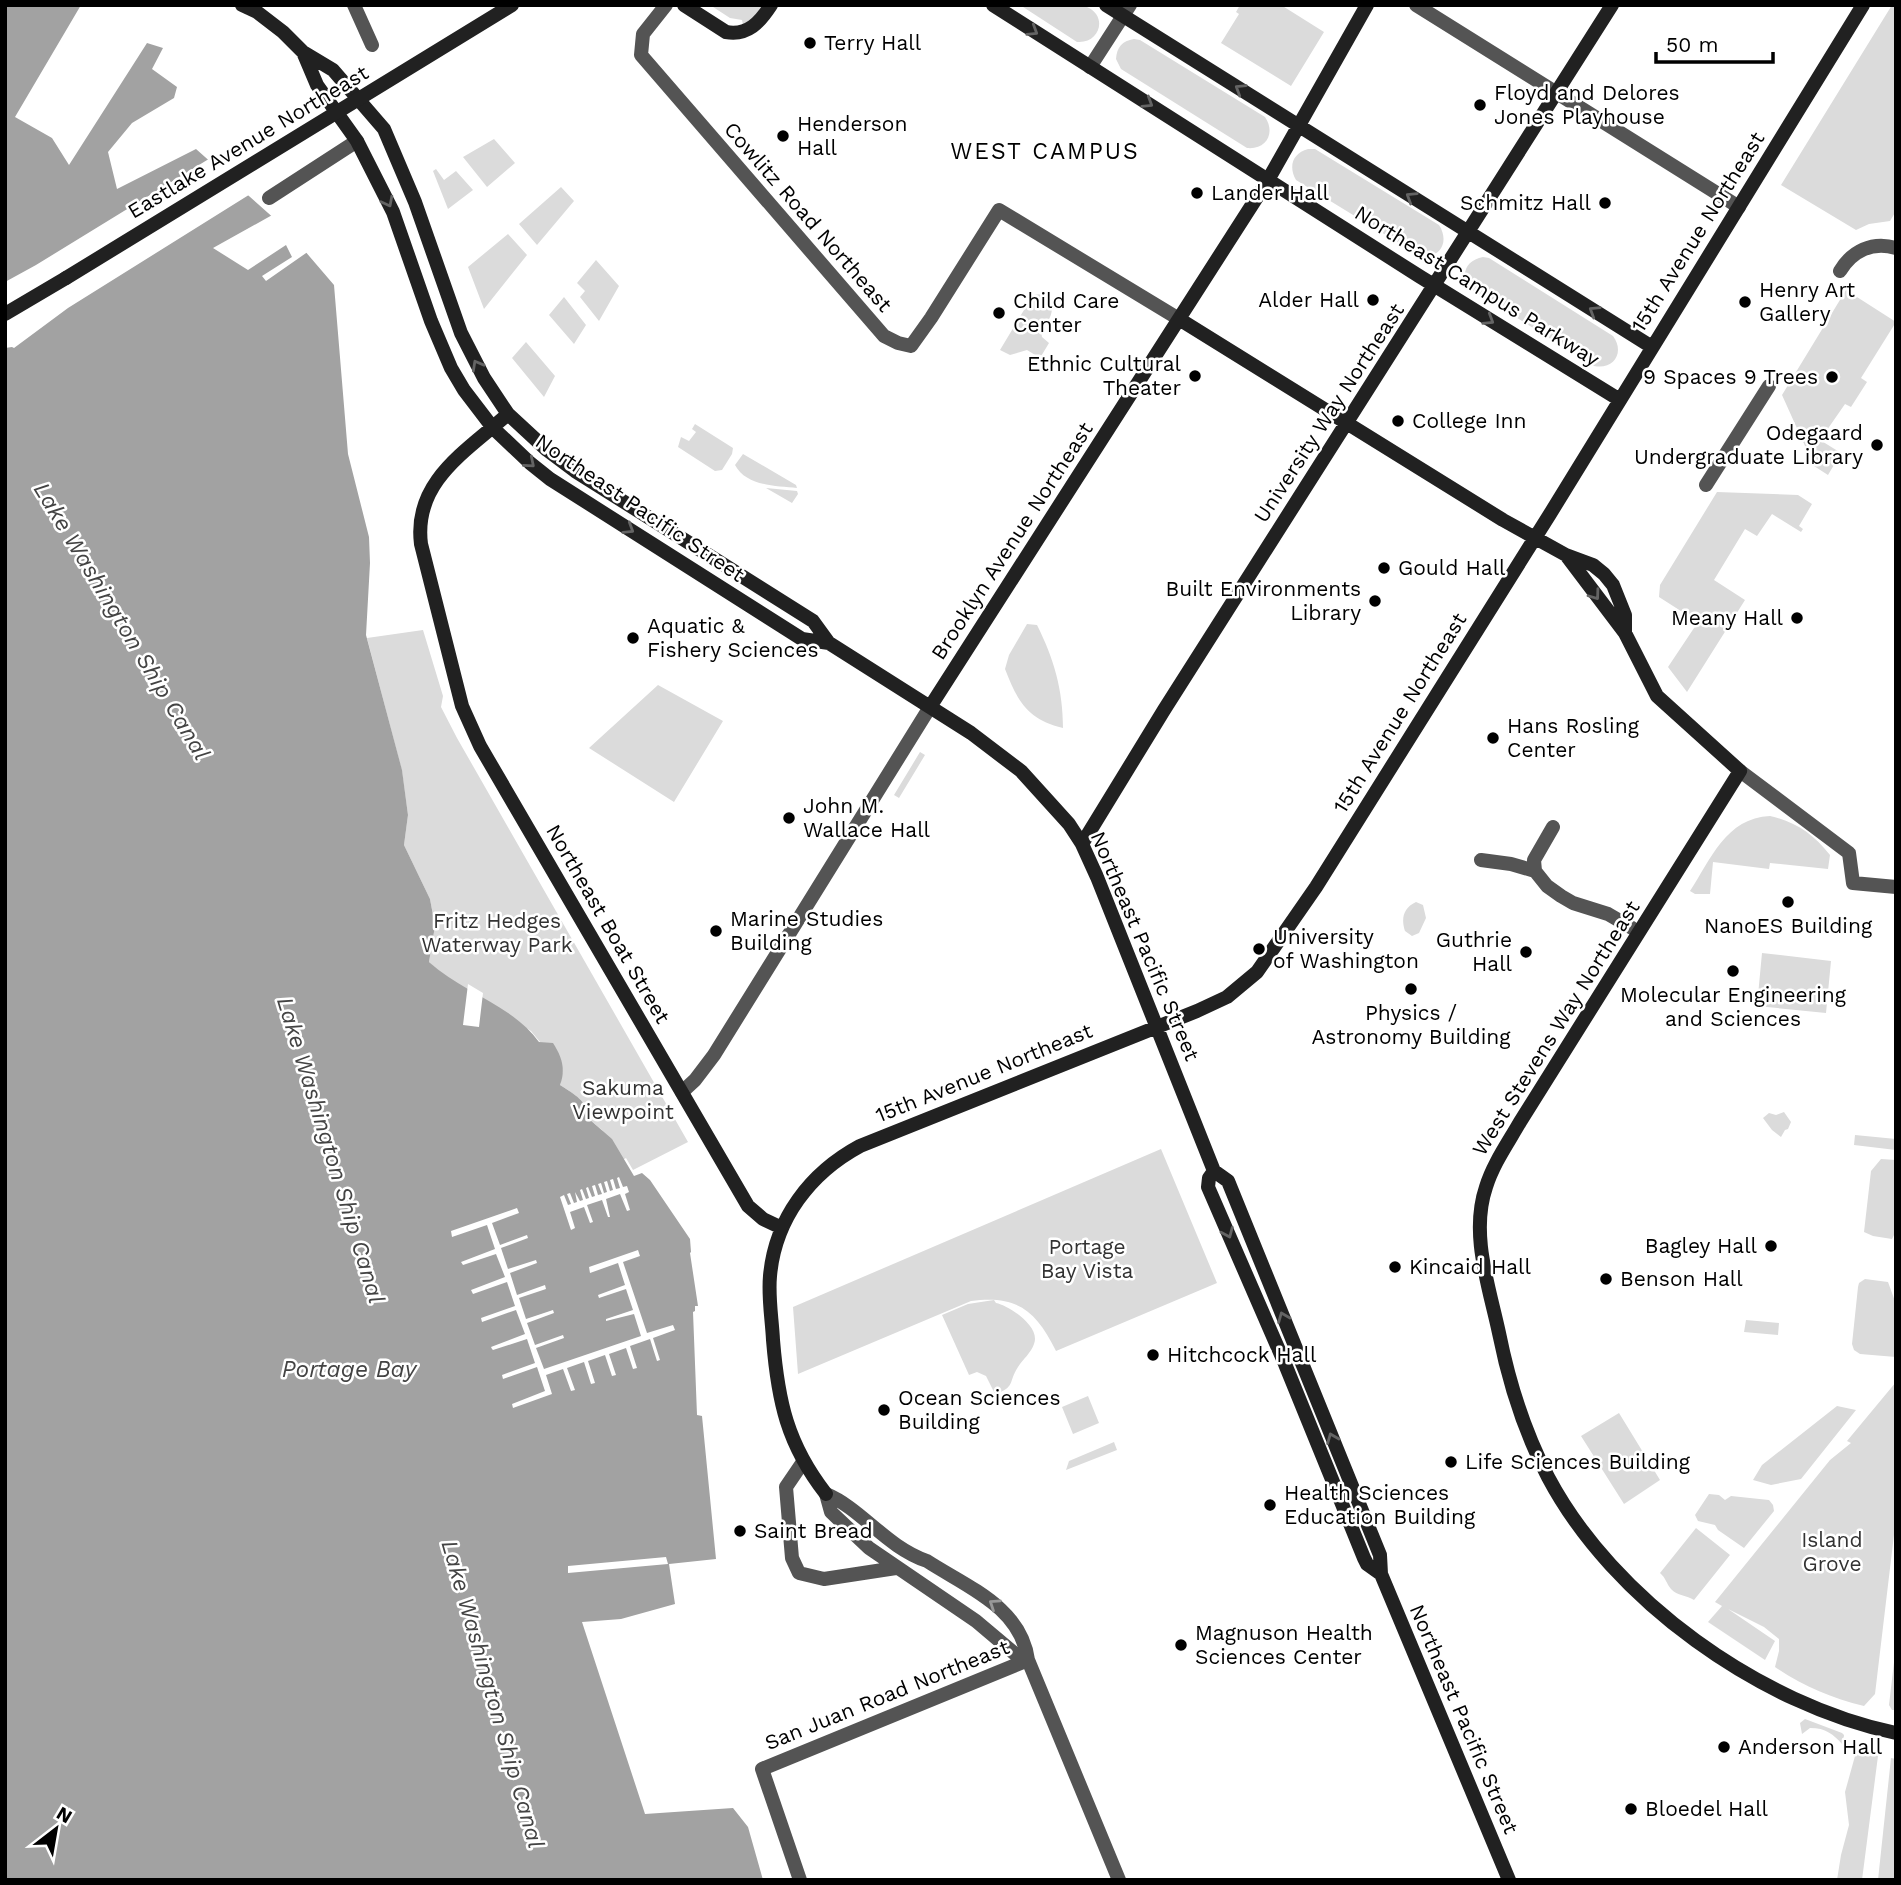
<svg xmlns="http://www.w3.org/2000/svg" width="1901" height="1885" viewBox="0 0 1901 1885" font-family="'Work Sans',sans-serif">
  <rect width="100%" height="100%" fill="#fff"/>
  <path fill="#dbdbdb" d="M 710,5 L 763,5 L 756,16 L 743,25 L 742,20 L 730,18 Z
    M 1020,5 C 1034,5 1076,2 1087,7 C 1108,16 1100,44 1077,42 Z
    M 1240,5 L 1281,5 L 1324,32 L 1291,86 L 1221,43 L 1239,14 L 1236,12 Z
    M 1892,5 L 1896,5 L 1896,211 L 1890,221 L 1869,224 L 1856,230 L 1781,185 Z
    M 1134,39 L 1140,40 L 1265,117 C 1276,133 1266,150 1247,148 L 1121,69 L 1116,59 C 1117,47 1122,41 1134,39 Z
    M 494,139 L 515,163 L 487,187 L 463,157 Z
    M 1308,149 L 1315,149 L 1439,225 C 1450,242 1440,259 1420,256 L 1296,180 C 1288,166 1293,153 1308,149 Z
    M 436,169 L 444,180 L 456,171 L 473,190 L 448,209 L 433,171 Z
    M 561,187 L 574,201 L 537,245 L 519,224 Z
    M 508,234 L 527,255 L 484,309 L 468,267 Z
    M 1483,257 L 1489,258 L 1613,336 C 1625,352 1614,370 1594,366 L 1471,289 C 1459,275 1466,260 1483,257 Z
    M 596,260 L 619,286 L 599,321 L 580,297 L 585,291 L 577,283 Z
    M 1846,290 L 1896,322 L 1861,378 L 1867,382 L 1851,407 L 1845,404 L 1820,440 L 1841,453 L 1828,475 L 1814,466 L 1782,395 Z
    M 1042,294 C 1059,304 1051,319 1041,331 L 1042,337 L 1049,343 L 1040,358 L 1027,350 L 1010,355 L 1000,350 L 1033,295 Z
    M 564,297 L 586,325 L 574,344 L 549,315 Z
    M 526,342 L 555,376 L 544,397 L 512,358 Z
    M 695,424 L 733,448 L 732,454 L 722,470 L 715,471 L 678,447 L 681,437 L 689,441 L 696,432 L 692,429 Z
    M 743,454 L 796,485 L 797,488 C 776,486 746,486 735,465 Z
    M 766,488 L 797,491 L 798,494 L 792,503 Z
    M 1717,492 L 1798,495 L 1812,504 L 1799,526 L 1803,529 L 1801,532 L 1772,514 L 1757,536 L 1745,529 L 1714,580 L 1745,600 L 1687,692 L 1668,667 L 1698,622 L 1659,597 L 1660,585 Z
    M 1027,624 L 1037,625 C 1054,659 1063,690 1063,728 C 1027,719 1018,702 1005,669 L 1009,655 Z
    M 423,630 L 443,696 L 441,707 L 457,738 L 688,1142 L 633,1170 L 626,1158 L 619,1162 L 602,1130 L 589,1119 C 587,1100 575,1095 560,1085 L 563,1070 L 531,1031 L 441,973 L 429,962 L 435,926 L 430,899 L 404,845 L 408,815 L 402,771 L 367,638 Z
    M 658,685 L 723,721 L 674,802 L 589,748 Z
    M 920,752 L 925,755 L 899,798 L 894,795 Z
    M 1770,816 C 1796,822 1813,834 1830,855 L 1828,869 L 1770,863 L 1769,869 L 1713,862 L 1710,894 L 1695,894 L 1690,891 C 1711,859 1726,818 1770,816 Z
    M 1416,902 L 1423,905 L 1426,918 L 1419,933 L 1412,936 L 1405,931 C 1401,919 1403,908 1416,902 Z
    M 1762,953 L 1831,961 L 1826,1013 L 1757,1006 Z
    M 1784,1112 L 1791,1122 L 1788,1129 L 1785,1130 L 1781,1137 L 1772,1130 L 1763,1118 L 1769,1113 L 1776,1115 Z
    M 1855,1135 L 1896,1139 L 1896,1150 L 1854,1145 Z
    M 1161,1149 L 1217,1283 L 1056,1351 C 1036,1311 1018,1295 971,1301 L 798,1374 L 793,1307 Z
    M 1881,1159 L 1896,1160 L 1896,1231 L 1892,1239 L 1873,1236 L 1864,1232 L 1871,1171 Z
    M 1865,1279 L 1888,1282 L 1896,1304 L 1896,1357 L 1860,1354 L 1854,1350 L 1852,1344 L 1858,1287 L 1859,1283 Z
    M 994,1300 L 996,1303 C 1010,1306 1041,1327 1034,1344 C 1031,1353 1023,1359 1018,1367 C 1008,1382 1016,1387 995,1394 L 986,1376 L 977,1372 L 969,1375 L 942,1315 L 968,1304 Z
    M 1746,1320 L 1779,1323 L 1778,1335 L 1744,1332 Z
    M 1896,1382 L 1896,1518 L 1875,1694 L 1864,1706 C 1831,1698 1803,1686 1775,1667 L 1779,1651 L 1779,1639 L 1764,1627 L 1728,1609 L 1775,1641 L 1765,1660 L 1708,1622 L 1722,1606 L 1715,1602 L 1830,1460 L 1851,1443 L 1847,1441 Z
    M 1088,1396 L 1099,1423 L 1073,1434 L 1062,1407 Z
    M 1837,1406 L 1856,1410 L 1801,1479 L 1771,1485 L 1753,1480 L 1762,1465 Z
    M 1619,1413 L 1660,1480 L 1624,1504 L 1581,1436 Z
    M 1114,1442 L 1117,1450 L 1066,1470 L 1069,1461 Z
    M 1709,1494 L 1719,1495 L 1725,1500 L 1731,1496 L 1769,1500 L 1773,1505 L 1774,1511 L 1744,1548 L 1718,1530 L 1715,1525 L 1698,1521 L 1695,1515 Z
    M 1696,1528 L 1730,1555 L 1694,1600 C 1687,1595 1677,1596 1671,1589 C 1666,1583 1666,1578 1660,1573 Z
    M 1896,1645 L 1896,1710 L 1892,1710 L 1889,1705 Z
    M 1805,1719 L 1842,1733 L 1844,1735 L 1843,1745 C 1833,1734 1826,1728 1810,1728 L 1802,1734 L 1800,1723 Z
    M 1869,1747 L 1876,1748 L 1878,1756 L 1862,1880 L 1837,1880 L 1841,1855 L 1849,1825 L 1845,1792 L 1855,1756 Z
    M 1891,1758 L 1896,1759 L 1896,1880 L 1878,1880 Z"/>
  <path fill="#a2a2a2" d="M 7,5 L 81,5 L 15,117 L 52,138 L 69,165 L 147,43 L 163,48 L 152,69 L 177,87 L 174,98 L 132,123 L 108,152 L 117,189 L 196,149 L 286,229 L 334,285 L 348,454 L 369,537 L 370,563 L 366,635 L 402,770 L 408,815 L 404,845 L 430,899 L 435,926 L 429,962 C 463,993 511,1004 539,1042 L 553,1043 C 562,1057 566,1069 560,1085 C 575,1095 587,1100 589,1119 L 612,1139 L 634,1176 L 642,1173 L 650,1180 L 690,1239 L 691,1252 L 690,1253 L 698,1306 L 695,1306 L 695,1311 L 693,1312 L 697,1415 L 702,1416 L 716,1559 L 669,1564 L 675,1604 L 621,1619 L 582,1622 L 645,1814 L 733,1808 L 748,1827 L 763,1880 L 5,1880 L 5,8 Z"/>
  <path fill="#fff" d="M 212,157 L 252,193 L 68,308 L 14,348 L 12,347 L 5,348 L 5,282 L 36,265 Z
    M 274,214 L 309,251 L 266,281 L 262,276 L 292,257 L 286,245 L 248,270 L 213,248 Z
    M 468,984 L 483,993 L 479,1027 L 463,1025 Z
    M 619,1177 L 623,1187 L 627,1186 L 629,1192 L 625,1194 L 630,1210 L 627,1211 L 620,1194 L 606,1199 L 610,1217 L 608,1217 L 602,1200 L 587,1205 L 593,1222 L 590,1223 L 584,1207 L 570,1212 L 575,1228 L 571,1230 L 560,1197 L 564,1195 L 568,1205 L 571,1204 L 567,1194 L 570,1193 L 574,1203 L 577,1202 L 575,1192 L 580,1201 L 583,1200 L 580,1190 L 582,1189 L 586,1199 L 589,1198 L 586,1188 L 588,1187 L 592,1197 L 595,1196 L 592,1186 L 595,1185 L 598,1195 L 602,1194 L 598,1184 L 601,1183 L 604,1193 L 607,1192 L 604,1182 L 607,1181 L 610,1191 L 613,1190 L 610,1180 L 613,1179 L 616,1189 L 620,1188 L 617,1178 Z
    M 517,1208 L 519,1213 L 492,1223 L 500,1245 L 527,1235 L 528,1238 L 501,1248 L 508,1269 L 536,1260 L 537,1263 L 510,1273 L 517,1295 L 545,1285 L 546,1289 L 519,1298 L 526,1319 L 553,1310 L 554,1313 L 527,1323 L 535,1345 L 563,1335 L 564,1338 L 536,1348 L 544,1369 L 641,1336 L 634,1314 L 606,1321 L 606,1319 L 633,1310 L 626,1289 L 599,1298 L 598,1295 L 625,1285 L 618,1263 L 590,1273 L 589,1267 L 638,1250 L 640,1256 L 623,1262 L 647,1333 L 673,1325 L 675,1330 L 653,1338 L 660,1360 L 657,1361 L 650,1339 L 630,1346 L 637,1368 L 633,1369 L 626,1348 L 609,1354 L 616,1375 L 612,1376 L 605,1355 L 588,1361 L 595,1383 L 591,1384 L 584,1362 L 567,1368 L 575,1390 L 571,1391 L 563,1369 L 546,1375 L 552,1394 L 513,1408 L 512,1404 L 545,1391 L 537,1367 L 503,1379 L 502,1375 L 535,1363 L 527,1339 L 493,1350 L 492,1349 L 491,1347 L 525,1334 L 516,1310 L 482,1322 L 481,1318 L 515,1306 L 507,1282 L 473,1294 L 471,1290 L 505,1277 L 496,1254 L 463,1265 L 461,1262 L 495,1249 L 487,1225 L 452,1237 L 451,1231 Z
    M 666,1557 L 668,1564 L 568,1573 L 568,1566 Z"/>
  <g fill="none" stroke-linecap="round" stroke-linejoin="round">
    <path stroke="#545454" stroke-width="14" d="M 354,5 L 372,45
      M 666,5 L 643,34 L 641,55 L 884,336 L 898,343 L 911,346 L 931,318 L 999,210 L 1179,319
      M 1416,5 L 1739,207
      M 1090,67 L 1130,5
      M 269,198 L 357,141
      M 1840,271 C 1852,251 1872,241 1896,248
      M 1706,485 L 1769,386
      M 1740,771 L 1849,853 L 1853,883 L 1896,887
      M 1553,827 L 1534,860 L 1535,871 L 1547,886 L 1561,896 L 1573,903 L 1608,914 L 1632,928
      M 1481,860 L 1511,864 L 1535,871
      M 682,1092 L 695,1080 L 714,1055 L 930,707
      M 803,1462 L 786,1487 L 792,1558 L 799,1573 L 824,1579 L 896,1568
      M 826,1494 C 862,1509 886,1547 927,1561 C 967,1587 1021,1607 1028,1660 L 1119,1880
      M 826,1494 L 831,1512 L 869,1548 L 976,1621 L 1015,1654 L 1028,1660
      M 800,1880 L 762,1769 L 1028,1660"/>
    <path stroke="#212121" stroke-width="14" d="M 242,5 L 257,12 L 283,32 L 303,52 L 333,70 L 384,129 L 415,202 L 461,333 L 484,378 L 508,414 L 547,450 L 575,471 L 813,621 L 829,643 L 971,733 L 1021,771 L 1069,824 L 1082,844 L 1097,877 L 1214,1171 L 1228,1181 L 1380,1555 L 1381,1574 L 1509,1880
      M 684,5 L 726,32 C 748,36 760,22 771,5
      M 993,5 L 1419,276 L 1620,400
      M 1106,5 L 1652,347
      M 303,52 L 317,85 L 357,141 L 393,212 L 431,321 L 451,368 L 464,390 L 493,428 L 530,463 L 550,479 L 802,639 L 829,643
      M 5,314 L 66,278
      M 1179,319 L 1503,520 L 1566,555 L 1593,565 L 1604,574 L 1613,585 L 1625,615 L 1625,633
      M 508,414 C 467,451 413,481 421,544 L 462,706 L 480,746 L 748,1206 L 763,1219 L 782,1228
      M 1566,555 L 1625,633 L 1657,696 L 1740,771 L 1520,1122 C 1508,1143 1493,1164 1486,1187 C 1470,1234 1489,1286 1499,1333 C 1509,1383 1524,1431 1548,1477 C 1613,1600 1761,1705 1896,1733
      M 930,707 L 1268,180 L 1367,5
      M 1082,844 L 1164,710 L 1612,5
      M 1214,1171 L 1209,1178 L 1208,1187 L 1285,1364 L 1364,1558 L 1367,1564 L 1381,1574
      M 826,1494 C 787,1444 778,1401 773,1340 C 772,1319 768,1298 770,1276 C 775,1219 810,1173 860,1146 L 1197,1011 L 1227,997 L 1257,972 L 1316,887 L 1550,514 L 1863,5"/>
    <path stroke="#212121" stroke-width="14" d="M 66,278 L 512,5"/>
  </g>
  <defs><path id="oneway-chevron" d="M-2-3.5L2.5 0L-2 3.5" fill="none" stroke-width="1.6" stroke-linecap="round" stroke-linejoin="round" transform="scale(1.75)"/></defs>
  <g stroke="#646464">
    <use href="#oneway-chevron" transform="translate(1033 31) rotate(32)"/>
    <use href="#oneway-chevron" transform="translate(1240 89) rotate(-148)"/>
    <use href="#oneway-chevron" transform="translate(1148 103) rotate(32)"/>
    <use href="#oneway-chevron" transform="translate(1411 197) rotate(-148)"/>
    <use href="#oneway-chevron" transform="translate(388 202) rotate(63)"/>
    <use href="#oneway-chevron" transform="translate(1594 311) rotate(-148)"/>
    <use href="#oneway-chevron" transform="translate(1489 320) rotate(32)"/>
    <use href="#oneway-chevron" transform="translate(477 365) rotate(-119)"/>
    <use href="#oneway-chevron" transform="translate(530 463) rotate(40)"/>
    <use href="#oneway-chevron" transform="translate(629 529) rotate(32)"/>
    <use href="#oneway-chevron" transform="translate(1595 595) rotate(54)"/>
    <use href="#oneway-chevron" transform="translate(1228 1233) rotate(67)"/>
    <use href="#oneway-chevron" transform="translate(1283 1317) rotate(-112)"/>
    <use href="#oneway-chevron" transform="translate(1332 1438) rotate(-112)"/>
  </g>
  <use stroke="#989898" href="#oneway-chevron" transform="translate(994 1604) rotate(-146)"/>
  <g fill="#000" stroke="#fff" stroke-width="2.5">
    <circle cx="810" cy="43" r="7"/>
    <circle cx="1480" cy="105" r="7"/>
    <circle cx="783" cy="136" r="7"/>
    <circle cx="1197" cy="193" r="7"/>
    <circle cx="1605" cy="203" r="7"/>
    <circle cx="1373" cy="300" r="7"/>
    <circle cx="1745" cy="302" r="7"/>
    <circle cx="999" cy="313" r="7"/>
    <circle cx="1195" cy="376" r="7"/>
    <circle cx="1832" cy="377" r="7"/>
    <circle cx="1398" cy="421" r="7"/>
    <circle cx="1877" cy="445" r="7"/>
    <circle cx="1384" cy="568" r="7"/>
    <circle cx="1375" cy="601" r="7"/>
    <circle cx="1797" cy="618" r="7"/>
    <circle cx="633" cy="638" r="7"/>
    <circle cx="1493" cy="738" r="7"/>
    <circle cx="789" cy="818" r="7"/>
    <circle cx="1788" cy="902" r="7"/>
    <circle cx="716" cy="931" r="7"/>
    <circle cx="1259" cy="949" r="7"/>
    <circle cx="1526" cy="952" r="7"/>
    <circle cx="1733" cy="971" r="7"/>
    <circle cx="1411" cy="989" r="7"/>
    <circle cx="1771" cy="1246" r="7"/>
    <circle cx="1395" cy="1267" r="7"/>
    <circle cx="1606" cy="1279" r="7"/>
    <circle cx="1153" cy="1355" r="7"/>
    <circle cx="884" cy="1410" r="7"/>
    <circle cx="1451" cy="1462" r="7"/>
    <circle cx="1270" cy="1505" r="7"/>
    <circle cx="740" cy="1531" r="7"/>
    <circle cx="1181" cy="1645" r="7"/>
    <circle cx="1724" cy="1747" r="7"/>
    <circle cx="1631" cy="1809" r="7"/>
  </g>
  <g text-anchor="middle" stroke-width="5" stroke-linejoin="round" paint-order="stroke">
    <g font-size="21" fill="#000" stroke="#fff" text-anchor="start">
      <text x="824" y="50">Terry Hall</text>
      <text x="1494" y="100">Floyd and Delores<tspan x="1494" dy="24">Jones Playhouse</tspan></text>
      <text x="797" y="131">Henderson<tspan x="797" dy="24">Hall</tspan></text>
      <text x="1211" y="200">Lander Hall</text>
      <text x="1591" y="210" text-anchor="end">Schmitz Hall</text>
      <text x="1759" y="297">Henry Art<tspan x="1759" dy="24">Gallery</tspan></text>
      <text x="1359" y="307" text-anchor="end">Alder Hall</text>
      <text x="1013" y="308">Child Care<tspan x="1013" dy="24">Center</tspan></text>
      <text x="1181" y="371" text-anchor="end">Ethnic Cultural<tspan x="1181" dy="24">Theater</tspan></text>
      <text x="1818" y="384" text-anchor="end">9 Spaces 9 Trees</text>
      <text x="1412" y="428">College Inn</text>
      <text x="1863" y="440" text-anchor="end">Odegaard<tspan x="1863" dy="24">Undergraduate Library</tspan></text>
      <text x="1398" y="575">Gould Hall</text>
      <text x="1361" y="596" text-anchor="end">Built Environments<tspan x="1361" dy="24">Library</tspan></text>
      <text x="1783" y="625" text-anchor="end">Meany Hall</text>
      <text x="647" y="633">Aquatic &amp;<tspan x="647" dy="24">Fishery Sciences</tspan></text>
      <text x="1507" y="733">Hans Rosling<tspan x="1507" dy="24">Center</tspan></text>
      <text x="803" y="813">John M.<tspan x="803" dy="24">Wallace Hall</tspan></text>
      <text x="730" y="926">Marine Studies<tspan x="730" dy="24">Building</tspan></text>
      <text x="1788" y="933" text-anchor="middle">NanoES Building</text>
      <text x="1273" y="944">University<tspan x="1273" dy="24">of Washington</tspan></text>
      <text x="1512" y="947" text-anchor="end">Guthrie<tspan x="1512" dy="24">Hall</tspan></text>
      <text x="1733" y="1002" text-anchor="middle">Molecular Engineering<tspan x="1733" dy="24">and Sciences</tspan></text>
      <text x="1411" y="1020" text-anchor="middle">Physics /<tspan x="1411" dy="24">Astronomy Building</tspan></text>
      <text x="1757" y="1253" text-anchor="end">Bagley Hall</text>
      <text x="1409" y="1274">Kincaid Hall</text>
      <text x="1620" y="1286">Benson Hall</text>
      <text x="1167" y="1362">Hitchcock Hall</text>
      <text x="898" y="1405">Ocean Sciences<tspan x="898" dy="24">Building</tspan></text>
      <text x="1465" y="1469">Life Sciences Building</text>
      <text x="1284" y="1500">Health Sciences<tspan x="1284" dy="24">Education Building</tspan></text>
      <text x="754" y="1538">Saint Bread</text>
      <text x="1195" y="1640">Magnuson Health<tspan x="1195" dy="24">Sciences Center</tspan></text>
      <text x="1738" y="1754">Anderson Hall</text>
      <text x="1645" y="1816">Bloedel Hall</text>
    </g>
    <g font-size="21" fill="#000" stroke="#fff">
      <text transform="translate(248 142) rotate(-31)" y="7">Eastlake Avenue Northeast</text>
      <text transform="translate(808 217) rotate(49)" y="7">Cowlitz Road Northeast</text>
      <text transform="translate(1698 232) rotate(-58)" y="7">15th Avenue Northeast</text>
      <text transform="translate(1477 286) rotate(32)" y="7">Northeast Campus Parkway</text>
      <text transform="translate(1329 413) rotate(-57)" y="7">University Way Northeast</text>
      <text transform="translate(640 508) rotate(34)" y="7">Northeast Pacific Street</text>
      <text transform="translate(1012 541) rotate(-57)" y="7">Brooklyn Avenue Northeast</text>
      <text transform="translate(1400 713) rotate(-58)" y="7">15th Avenue Northeast</text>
      <text transform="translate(608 924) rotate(60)" y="7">Northeast Boat Street</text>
      <text transform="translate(1145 946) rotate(67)" y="7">Northeast Pacific Street</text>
      <text transform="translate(1556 1028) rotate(-58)" y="7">West Stevens Way Northeast</text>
      <text transform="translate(984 1073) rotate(-22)" y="7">15th Avenue Northeast</text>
      <text transform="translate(887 1695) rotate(-22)" y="7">San Juan Road Northeast</text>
      <text transform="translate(1464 1719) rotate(67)" y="7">Northeast Pacific Street</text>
    </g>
    <g font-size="21" fill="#323232" stroke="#fff">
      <text x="497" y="928">Fritz Hedges<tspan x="497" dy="24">Waterway Park</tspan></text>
      <text x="623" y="1095">Sakuma<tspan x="623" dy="24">Viewpoint</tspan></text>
      <text x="1087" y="1254">Portage<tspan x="1087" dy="24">Bay Vista</tspan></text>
      <text x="1832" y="1547">Island<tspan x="1832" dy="24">Grove</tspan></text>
    </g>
    <g font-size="23" letter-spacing="2" fill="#000" stroke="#fff">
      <text x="1045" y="159">WEST CAMPUS</text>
    </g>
    <g font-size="23" font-style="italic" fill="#434343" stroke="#fff">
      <text transform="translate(122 621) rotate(59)" y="8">Lake Washington Ship Canal</text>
      <text transform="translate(331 1150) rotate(73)" y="8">Lake Washington Ship Canal</text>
      <text x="349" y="1377">Portage Bay</text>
      <text transform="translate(493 1694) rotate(74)" y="8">Lake Washington Ship Canal</text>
    </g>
  </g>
  <rect width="1901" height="1885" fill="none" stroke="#000000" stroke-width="14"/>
  <g transform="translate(56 1829) rotate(31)" stroke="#ffffff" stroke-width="5" paint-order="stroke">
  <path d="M0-5L12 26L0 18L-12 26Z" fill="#000000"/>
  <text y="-10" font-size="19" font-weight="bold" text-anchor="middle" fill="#000000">N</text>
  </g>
  <path d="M1656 52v10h117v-10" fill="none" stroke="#000000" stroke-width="3.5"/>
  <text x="1666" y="52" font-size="21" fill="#000000" stroke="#ffffff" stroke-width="5" paint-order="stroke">50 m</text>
</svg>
